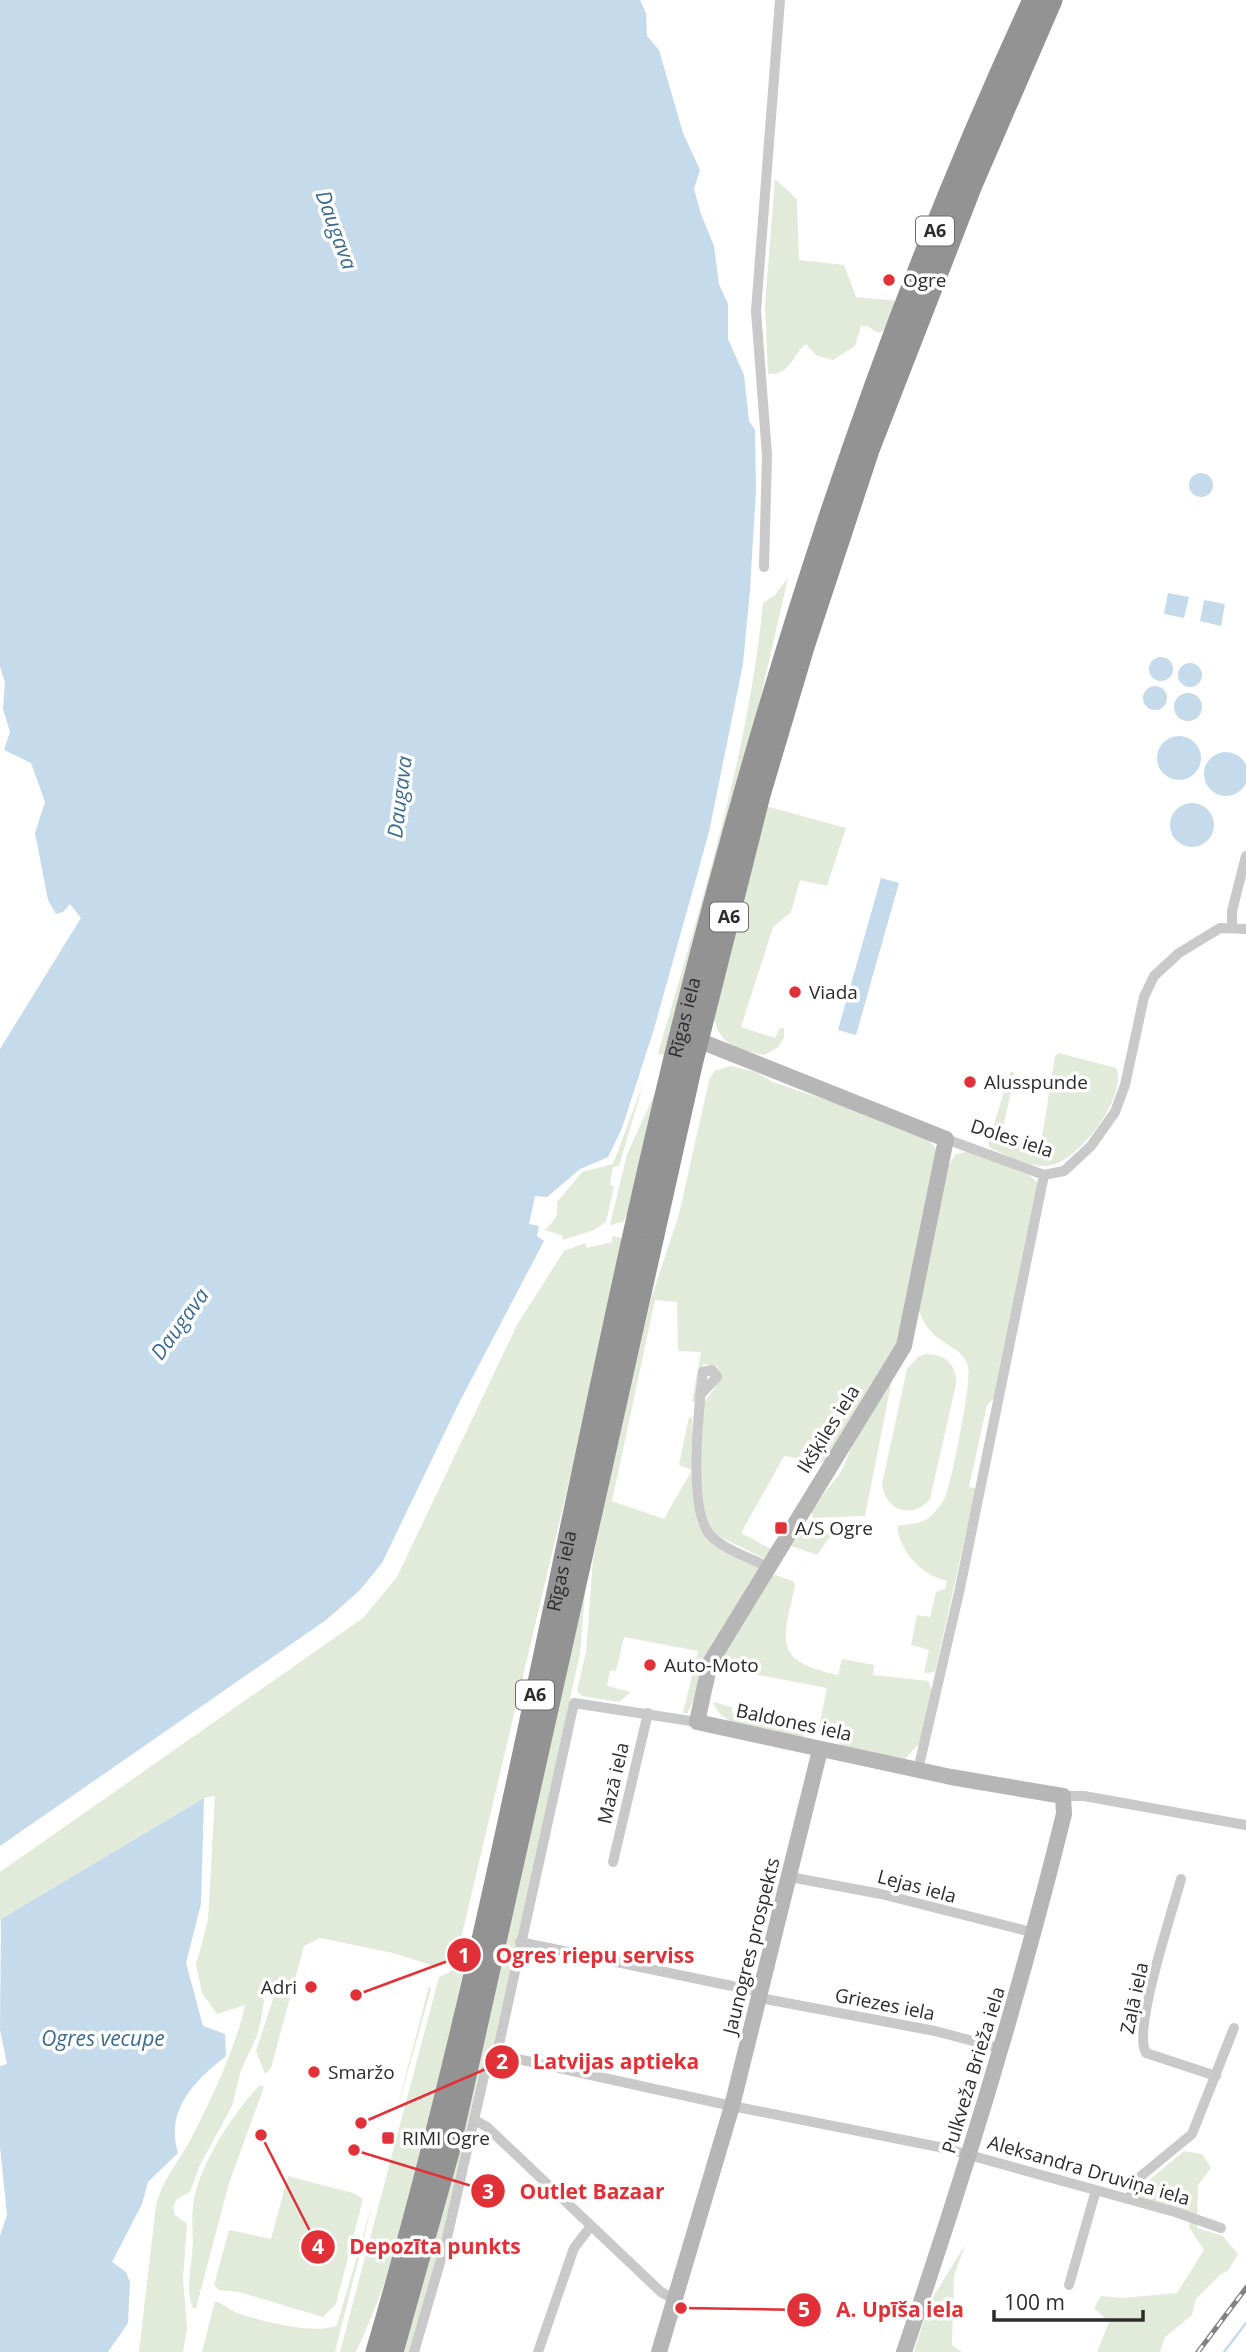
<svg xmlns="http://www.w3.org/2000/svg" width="1246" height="2352" viewBox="0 0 1246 2352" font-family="'Open Sans',sans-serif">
  <rect width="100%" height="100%" fill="#fff"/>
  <path fill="#e2ead9" d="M 775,179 L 797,199 L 799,260 L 844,265 L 856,297 L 897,301 C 893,314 892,329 878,333 L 867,326 L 861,326 L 855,346 L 833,360 L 817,356 L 806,344 C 792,355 791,375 768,374 L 765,305 Z
    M 788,578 L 752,735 L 668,1055 L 658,1054 C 700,906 748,757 763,603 L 775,595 Z
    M 765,806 L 846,828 L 827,886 L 800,880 L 791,912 L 773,927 L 741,1027 L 775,1038 L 780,1028 L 784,1028 L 784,1038 L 777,1048 L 764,1055 C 733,1050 715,1041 713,1009 Z
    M 1059,1053 L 1116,1068 C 1128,1096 1080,1159 1052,1165 C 1031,1170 1009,1156 990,1148 L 988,1144 L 1010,1072 L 1014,1072 L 1014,1079 L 1001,1136 L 1036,1148 L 1041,1144 L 1055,1056 Z
    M 731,1066 L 756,1072 L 773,1082 L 924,1133 L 936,1149 L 938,1160 L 900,1339 L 825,1463 L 784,1456 L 741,1533 L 771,1549 L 765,1559 L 710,1532 C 700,1502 694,1440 702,1409 C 706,1392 726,1386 717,1366 L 703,1364 L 695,1402 L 692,1402 L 701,1352 L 678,1351 L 677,1302 L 655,1300 L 612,1501 L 664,1519 L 692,1470 L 679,1465 L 689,1417 L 692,1418 L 698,1524 L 712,1542 L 756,1564 L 759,1570 L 700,1667 L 696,1695 L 687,1714 L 683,1713 L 698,1651 L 624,1637 L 616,1671 L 610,1670 L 607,1686 L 631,1692 L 619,1702 L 582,1696 L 577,1691 L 586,1652 L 593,1560 L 605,1500 L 651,1299 L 679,1214 L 709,1081 L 714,1071 Z
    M 662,1078 L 650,1113 L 627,1215 L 623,1222 L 610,1225 L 627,1154 Z
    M 644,1081 L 619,1166 L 613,1167 L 610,1185 L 614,1186 L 606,1222 L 594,1230 L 563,1240 L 563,1236 L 545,1230 C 554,1220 559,1218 557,1202 L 582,1172 L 613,1164 Z
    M 968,1151 L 1029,1175 L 1039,1184 L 996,1396 L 987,1405 L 969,1487 L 976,1488 L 935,1672 L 924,1673 L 929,1650 L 911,1645 L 917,1615 L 930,1617 L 936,1592 L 945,1589 L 947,1581 C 920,1574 901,1553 897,1526 C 908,1524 924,1524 932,1515 C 936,1511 942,1503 945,1498 C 952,1480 972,1381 968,1366 C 960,1341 929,1347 918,1307 L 947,1168 L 955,1155 Z
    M 612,1236 L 622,1238 L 622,1257 L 459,1947 L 437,1967 L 393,1953 L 320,1938 L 304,1946 L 271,2068 L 265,2074 L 256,2051 L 277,1987 L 270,1981 L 260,1986 L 264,2001 L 261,2019 L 257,2036 L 241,2070 L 232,2106 L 200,2165 L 190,2192 L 177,2199 L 173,2207 L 175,2215 L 187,2224 L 183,2279 L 187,2328 L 183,2352 L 139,2352 L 156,2205 C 164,2177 178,2163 191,2139 C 210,2102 237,2045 245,2005 L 217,2014 L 202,1993 L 196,1965 L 208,1920 L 215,1796 L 204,1798 L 1,1919 L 0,1925 L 0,1872 L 363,1618 L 397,1577 L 517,1325 L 564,1251 L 585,1243 L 587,1248 L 612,1242 Z
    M 925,1354 C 945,1353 957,1365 956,1384 L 930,1499 C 913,1520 885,1511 882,1484 L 907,1369 L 918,1357 Z
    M 893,1374 L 865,1516 L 813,1518 L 811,1510 L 841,1472 L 857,1435 Z
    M 861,1527 L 853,1538 L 830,1537 L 817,1555 L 791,1546 L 804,1529 Z
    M 588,1558 L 580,1653 L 494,2045 L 411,2352 L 400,2352 Z
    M 775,1575 L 793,1581 L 795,1586 C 782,1643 773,1661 838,1675 L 842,1659 L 874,1665 L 873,1675 L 928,1681 L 932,1690 L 920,1743 L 903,1761 L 841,1748 L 838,1738 L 818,1731 L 827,1688 L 715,1667 L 772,1576 Z
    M 713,1702 L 732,1707 L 732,1713 L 805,1728 L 803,1739 C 774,1733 725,1733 713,1702 Z
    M 468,1949 C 438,2084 415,2226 356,2352 L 340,2352 L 439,1977 L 450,1972 Z
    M 429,1986 L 431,1989 L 394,2121 Z
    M 260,2085 L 264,2087 L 229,2183 L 196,2308 L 193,2308 C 186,2293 190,2271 192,2255 C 194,2238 191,2222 193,2206 C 197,2168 234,2111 260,2085 Z
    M 1184,2151 L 1202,2154 L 1211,2168 L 1198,2185 L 1197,2228 L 1223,2236 L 1238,2254 L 1228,2271 L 1221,2274 L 1196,2299 L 1192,2315 L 1165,2337 L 1160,2352 L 1097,2352 L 1109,2322 L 1094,2308 L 1101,2296 L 1123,2298 L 1177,2293 L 1204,2250 L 1189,2227 L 1191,2213 L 1136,2198 L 1147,2182 Z
    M 288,2176 L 353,2193 L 363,2199 L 336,2304 L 323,2317 L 239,2292 L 219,2290 L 214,2285 L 229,2230 L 271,2239 Z
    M 374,2198 L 335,2352 L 202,2352 L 215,2301 C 223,2304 228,2309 235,2312 C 255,2320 318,2336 337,2325 Z
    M 965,2245 L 954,2276 L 952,2345 L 962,2352 L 914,2352 L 930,2302 Z"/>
  <path fill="#c5daea" d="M 0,0 L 640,0 L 646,13 L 647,36 L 659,50 L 683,133 L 700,170 L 694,189 L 701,214 L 714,246 L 719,284 L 728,304 L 728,339 L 744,375 L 749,421 L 755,430 L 756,489 L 750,590 L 743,664 L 709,832 L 654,1029 L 622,1128 L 608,1157 L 580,1169 L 547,1197 L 535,1196 L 529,1224 L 539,1226 L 537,1236 L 544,1241 L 459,1403 L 382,1563 L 359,1591 L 326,1620 L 0,1846 L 0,1049 L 81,918 L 70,904 L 63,912 L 56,914 L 48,900 L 35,833 L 45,802 L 31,763 L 4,750 L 10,732 L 3,709 L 5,682 L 0,667 Z
    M1189 485a12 12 0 1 1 24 0a12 12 0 1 1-24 0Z
    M 1168,593 L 1189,597 L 1184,618 L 1164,614 Z
    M 1204,600 L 1225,604 L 1221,626 L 1200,621 Z
    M1149 669a12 12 0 1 1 24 0a12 12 0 1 1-24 0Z
    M1178 675a12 12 0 1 1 24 0a12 12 0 1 1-24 0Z
    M1143 698a12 12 0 1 1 24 0a12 12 0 1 1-24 0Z
    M1174 707a14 14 0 1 1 28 0a14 14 0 1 1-28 0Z
    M1157 758a22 22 0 1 1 44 0a22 22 0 1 1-44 0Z
    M1204 774a22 22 0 1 1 44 0a22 22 0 1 1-44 0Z
    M1170 825a22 22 0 1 1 44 0a22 22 0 1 1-44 0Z
    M 881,878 L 899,883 L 856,1035 L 838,1030 Z
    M 204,1798 L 201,1904 L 186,1963 L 203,2026 L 225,2034 L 226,2056 C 194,2081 165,2110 178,2153 L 148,2182 L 142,2204 L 112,2262 L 126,2272 L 130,2282 L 128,2323 L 108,2352 L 0,2352 L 0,2236 L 7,2215 L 0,2147 L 0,2066 L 7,2064 L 0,2030 L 1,1919 Z"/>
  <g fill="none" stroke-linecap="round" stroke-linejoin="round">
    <path stroke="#c5daea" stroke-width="2.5" d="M 1224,2352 L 1246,2323"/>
    <path stroke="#c9c9c9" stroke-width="10" d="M 764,567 L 767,455 L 756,311 L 780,0
      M 1232,927 L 1232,911 L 1246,856
      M 946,1139 L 1044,1175 L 1064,1171 L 1091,1146 L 1115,1112 L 1125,1085 L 1144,997 L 1154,976 L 1179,953 L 1220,928 L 1246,929
      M 700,1395 L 717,1377 L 712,1370 L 703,1372 C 699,1406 687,1512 711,1536 C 725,1550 750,1558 768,1567
      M 918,1770 L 960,1588 L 1044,1175
      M 1063,1796 L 1084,1796 L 1246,1825
      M 613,1862 L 648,1713
      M 790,1877 L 881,1894 L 1035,1933
      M 1181,1879 C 1173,1910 1132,2030 1146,2053 L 1216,2076
      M 520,1942 L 761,1992
      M 760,1998 L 935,2031 L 1003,2049
      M 495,2054 L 732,2106 L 944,2148 L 1175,2212 L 1221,2228
      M 475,2120 L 487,2127 L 661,2292 L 674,2299
      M 1129,2199 L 1141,2176 L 1192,2134 L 1234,2028
      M 1069,2285 L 1096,2190
      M 414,2352 L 446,2242 L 485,2072 L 498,2049 L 574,1703 L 697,1722
      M 538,2352 L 574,2248 L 591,2226"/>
    <path stroke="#b6b6b6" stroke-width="16" d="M 690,1037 L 946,1139 L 904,1346 L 710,1663 L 697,1722 L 951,1777 L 1063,1796 L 1064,1814 C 1019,1996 965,2174 904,2352
      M 659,2352 L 732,2106 L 820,1750"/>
    <g stroke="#939393" stroke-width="21">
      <path id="s1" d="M 376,2352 C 501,1927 570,1488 674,1058 C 763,695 876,339 1033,0"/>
      <path d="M 393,2352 L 449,2152 L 692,1065 L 760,795 L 804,647 L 869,450 L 972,185 L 1052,0"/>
    </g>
    <defs>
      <path id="rail" d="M 1198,2352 L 1246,2288"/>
    </defs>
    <use href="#rail" stroke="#818181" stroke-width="5"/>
    <use href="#rail" stroke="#fff" stroke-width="2.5" stroke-dasharray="8" stroke-linecap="butt"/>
  </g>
  <g fill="#e13037" stroke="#fff" stroke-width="2.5">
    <circle cx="889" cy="280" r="7"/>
    <circle cx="795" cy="992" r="7"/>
    <circle cx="970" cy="1082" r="7"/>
    <rect x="774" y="1521" width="14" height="14" rx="3.5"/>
    <circle cx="650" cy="1665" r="7"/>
    <circle cx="311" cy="1987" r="7"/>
    <circle cx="314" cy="2072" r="7"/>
    <rect x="381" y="2131" width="14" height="14" rx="3.5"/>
  </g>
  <g text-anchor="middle" stroke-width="7" stroke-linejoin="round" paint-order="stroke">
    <g fill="#fff" stroke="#6b6b6b" stroke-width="2">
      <rect x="916" y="216.5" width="38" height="29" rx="5"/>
      <rect x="710" y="902.5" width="38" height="29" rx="5"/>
      <rect x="516" y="1680.5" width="38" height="29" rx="5"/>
    </g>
    <g font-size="18" font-weight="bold" fill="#2c2c2c">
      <text x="935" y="237">A6</text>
      <text x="729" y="923">A6</text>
      <text x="535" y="1701">A6</text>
    </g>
    <g font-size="19" fill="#2c2c2c" stroke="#fff" text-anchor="start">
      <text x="903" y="287">Ogre</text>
      <text x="809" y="999">Viada</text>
      <text x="984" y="1089">Alusspunde</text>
      <text x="795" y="1535">A/S Ogre</text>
      <text x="664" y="1672">Auto-Moto</text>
      <text x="297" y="1994" text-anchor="end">Adri</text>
      <text x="328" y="2079">Smaržo</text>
      <text x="402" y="2145">RIMI Ogre</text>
    </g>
    <g font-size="19" fill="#2c2c2c" stroke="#fff">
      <text dy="7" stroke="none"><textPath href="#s1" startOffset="1370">Rīgas iela</textPath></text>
      <text transform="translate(1012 1138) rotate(18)" y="7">Doles iela</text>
      <text transform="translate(828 1429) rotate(-58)" y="7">Ikšķiles iela</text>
      <text dy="7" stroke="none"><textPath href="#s1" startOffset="803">Rīgas iela</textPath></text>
      <text transform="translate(794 1722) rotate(12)" y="7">Baldones iela</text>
      <text transform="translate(613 1783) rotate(-77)" y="7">Mazā iela</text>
      <text transform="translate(917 1886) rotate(15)" y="7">Lejas iela</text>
      <text transform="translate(751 1946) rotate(-76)" y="7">Jaunogres prospekts</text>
      <text transform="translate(1134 1998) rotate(-78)" y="7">Zaļā iela</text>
      <text transform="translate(885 2004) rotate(11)" y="7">Griezes iela</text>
      <text transform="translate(973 2070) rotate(-73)" y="7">Pulkveža Brieža iela</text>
      <text transform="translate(1089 2170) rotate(16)" y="7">Aleksandra Druviņa iela</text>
    </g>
    <g font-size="21" font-style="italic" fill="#3c6a8c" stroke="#fff">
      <text transform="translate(336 230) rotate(70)" y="7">Daugava</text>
      <text transform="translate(400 797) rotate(-83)" y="7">Daugava</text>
      <text transform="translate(180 1324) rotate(-54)" y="7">Daugava</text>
      <text x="103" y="2046">Ogres vecupe</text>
    </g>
  </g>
  <path fill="none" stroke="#e13037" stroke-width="2.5" d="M356 1995L464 1955M361 2123L502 2062M354 2150L488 2191M261 2135L318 2247M681 2308L804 2310"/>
  <g fill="#e13037" stroke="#fff" stroke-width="2.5">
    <circle cx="356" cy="1995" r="7"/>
    <circle cx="361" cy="2123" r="7"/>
    <circle cx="354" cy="2150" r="7"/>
    <circle cx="261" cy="2135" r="7"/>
    <circle cx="681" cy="2308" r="7"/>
    <circle cx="464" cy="1955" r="18"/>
    <circle cx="502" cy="2062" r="18"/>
    <circle cx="488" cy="2191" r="18"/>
    <circle cx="318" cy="2247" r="18"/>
    <circle cx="804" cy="2310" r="18"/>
  </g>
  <g font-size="21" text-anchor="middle" font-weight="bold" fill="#fff">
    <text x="464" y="1963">1</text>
    <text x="502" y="2069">2</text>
    <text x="488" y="2199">3</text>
    <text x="318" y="2254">4</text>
    <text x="804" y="2317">5</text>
  </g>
  <g font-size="21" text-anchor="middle" font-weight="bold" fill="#e13037" stroke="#fff" stroke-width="7" stroke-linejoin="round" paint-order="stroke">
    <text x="595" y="1963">Ogres riepu serviss</text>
    <text x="616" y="2069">Latvijas aptieka</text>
    <text x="592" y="2199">Outlet Bazaar</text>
    <text x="435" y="2254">Depozīta punkts</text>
    <text x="900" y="2317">A. Upīša iela</text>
  </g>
  <path d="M994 2310v10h149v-10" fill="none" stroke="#2c2c2c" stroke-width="3.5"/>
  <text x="1004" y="2310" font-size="21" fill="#2c2c2c" stroke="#ffffff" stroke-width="5" paint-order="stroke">100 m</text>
</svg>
